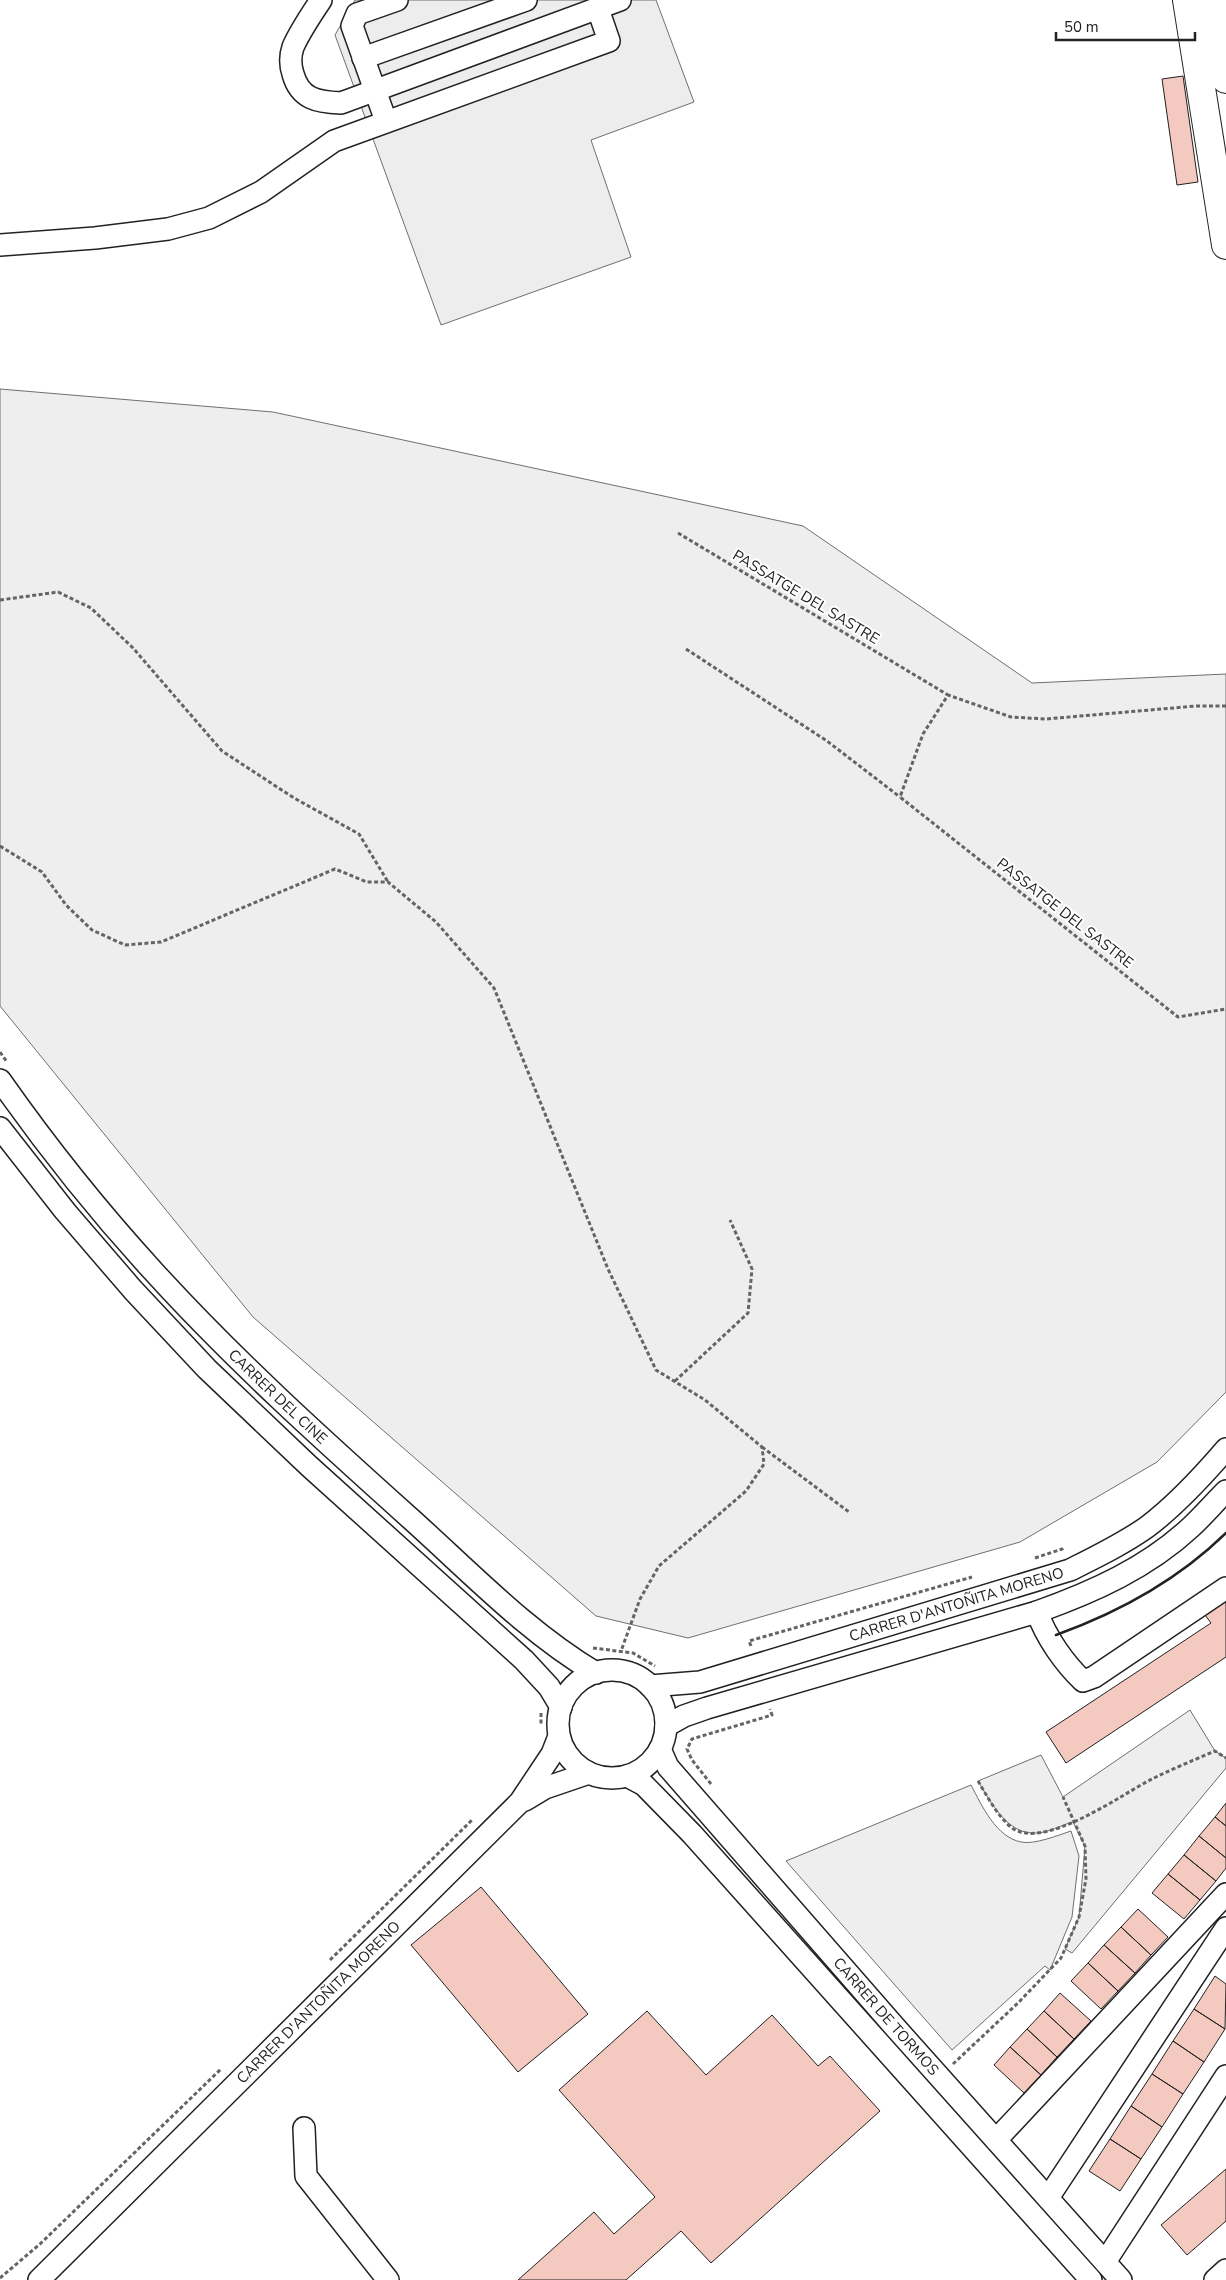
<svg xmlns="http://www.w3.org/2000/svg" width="1226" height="2280" viewBox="0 0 1226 2280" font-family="'Nunito Sans',sans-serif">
  <rect width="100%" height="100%" fill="#fff"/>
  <path fill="#eee" stroke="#6f6f6f" d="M 0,389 L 273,412 L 803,526 L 1032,683 L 1226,674 L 1226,1392 L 1157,1462 L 1020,1542 L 688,1638 L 596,1616 L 253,1317 L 0,1006 Z
    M 1190,1710 L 1215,1751 L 1226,1758 L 1226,1768 L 1072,1953 L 1065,1949 L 1079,1917 L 1085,1846 L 1073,1822 C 1061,1825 1048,1833 1036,1833 C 1008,1835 991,1803 978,1781 L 1041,1755 L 1063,1797 Z
    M 971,1785 C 982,1806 996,1837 1021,1842 C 1034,1845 1059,1835 1071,1831 L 1079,1856 L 1072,1917 L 1050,1970 L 1045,1966 L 952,2050 L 786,1861 Z"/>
  <path fill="#ededed" stroke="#6f6f6f" d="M 355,0 L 656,0 L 694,102 L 591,140 L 631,257 L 441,325 L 335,35 Z"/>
  <path fill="#f3c9c0" stroke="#222" d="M 1183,76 L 1198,182 L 1177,185 L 1162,79 Z
    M 1226,1595 L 1226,1657 L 1066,1763 L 1046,1732 L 1211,1623 L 1202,1611 Z
    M 1226,1803 L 1226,1826 L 1215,1817 Z
    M 1215,1817 L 1226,1826 L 1226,1858 L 1199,1836 Z
    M 1199,1836 L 1226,1858 L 1226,1868 L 1216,1881 L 1184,1855 Z
    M 1184,1855 L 1216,1881 L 1200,1900 L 1168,1874 Z
    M 1168,1874 L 1200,1900 L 1184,1919 L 1152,1893 Z
    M 481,1887 L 588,2014 L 518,2072 L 411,1945 Z
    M 1138,1909 L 1168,1937 L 1151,1955 L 1121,1927 Z
    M 1121,1927 L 1151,1955 L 1135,1973 L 1104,1945 Z
    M 1104,1945 L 1135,1973 L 1118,1991 L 1088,1963 Z
    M 1088,1963 L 1118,1991 L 1101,2009 L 1071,1981 Z
    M 1215,1976 L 1226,1984 L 1225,2029 L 1194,2009 Z
    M 1060,1993 L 1091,2021 L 1074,2039 L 1044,2011 Z
    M 1194,2009 L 1225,2029 L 1204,2062 L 1173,2041 Z
    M 647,2011 L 706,2075 L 772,2015 L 818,2066 L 830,2056 L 880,2111 L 711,2263 L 681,2231 L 626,2280 L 518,2280 L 594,2212 L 614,2234 L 655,2197 L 559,2090 Z
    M 1044,2011 L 1074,2039 L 1057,2057 L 1027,2029 Z
    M 1027,2029 L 1057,2057 L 1041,2075 L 1010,2047 Z
    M 1173,2041 L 1204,2062 L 1183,2094 L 1152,2074 Z
    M 1010,2047 L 1041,2075 L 1024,2093 L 994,2065 Z
    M 1152,2074 L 1183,2094 L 1162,2127 L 1131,2106 Z
    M 1131,2106 L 1162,2127 L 1141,2159 L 1110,2139 Z
    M 1110,2139 L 1141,2159 L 1120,2191 L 1089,2171 Z
    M 1226,2169 L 1226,2221 L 1187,2255 L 1161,2225 Z"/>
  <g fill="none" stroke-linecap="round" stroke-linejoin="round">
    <defs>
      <g id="minor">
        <path d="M 321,0 C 311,15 300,31 293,47 C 290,56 290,65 293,74 C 300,99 317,102 341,103 L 620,0"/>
        <path d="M 363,58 L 526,0"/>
        <path d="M 386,121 L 352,26 L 357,14 L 397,0"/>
        <path d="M 0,245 L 95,238 L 168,229 L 209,218 L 261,192 L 334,141 L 609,41 L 598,9"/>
        <path id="s1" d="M 0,1080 C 47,1147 99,1212 154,1272 C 234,1360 323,1440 411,1519 C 470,1572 527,1632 596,1673"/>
        <path d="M 0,1128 L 65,1211 L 133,1290 L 207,1369 L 309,1466 L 524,1660 L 549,1687 L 561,1707"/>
        <path d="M 1037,1612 C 1046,1637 1064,1663 1083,1681 L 1094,1677 L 1226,1588"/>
        <circle cx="612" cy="1724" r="54"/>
        <path id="s2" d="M 650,1686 L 700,1682 L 1070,1570 C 1096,1557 1123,1544 1147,1527 C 1176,1505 1202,1477 1226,1449"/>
        <path d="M 666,1726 L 684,1716 L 707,1708 L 1037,1612 C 1093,1592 1147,1568 1191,1527 C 1203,1516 1214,1503 1226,1491"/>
        <path id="s3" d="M 660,1749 L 668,1767 L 894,2026 L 1121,2280"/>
        <path d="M 627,1776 L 644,1785 L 692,1834 L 1091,2280"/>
        <path d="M 525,1800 L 545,1788 L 589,1773"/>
        <path d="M 304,2128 L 306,2176 L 388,2280"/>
        <path d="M 996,2140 L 1226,1894"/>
        <path d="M 1048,2198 L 1226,1928"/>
        <path d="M 1105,2262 L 1226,2076"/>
        <path id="s4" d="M 39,2280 L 520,1802 L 552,1754 L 559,1736"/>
        <path d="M 1215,2280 L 1226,2270"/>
      </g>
      <path id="highway" d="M 1187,0 L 1226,245
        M 1215,0 L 1226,79"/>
    </defs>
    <use href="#minor" stroke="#222" stroke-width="24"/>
    <use href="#highway" stroke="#222" stroke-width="30"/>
    <path stroke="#646464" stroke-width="3" stroke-dasharray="4 2.5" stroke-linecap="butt" d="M 678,533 L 948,695
      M 0,600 L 58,592 L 91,608 L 133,648 L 222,751 L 294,798 L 359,834 L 388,882
      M 686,649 L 827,741 L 900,797
      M 1226,706 L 1196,706 L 1046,719 L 1011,717 L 948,695 L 923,734 L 900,797 L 1178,1017 L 1226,1009
      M 0,846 L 42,872 L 66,905 L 92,930 L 125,945 L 161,942 L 335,869 L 367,882 L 388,882 L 436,922 L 494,988 L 608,1269 L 656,1370 L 705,1400 L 762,1447 L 764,1464 L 746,1491 L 659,1566 L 640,1599 L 621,1651
      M 0,1052 L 7,1062
      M 675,1381 L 748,1313 L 752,1269 L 730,1220
      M 762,1447 L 849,1512
      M 1035,1558 L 1062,1549 L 1063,1552
      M 751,1646 L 749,1641 L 972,1577
      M 593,1648 L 633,1653 L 655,1666
      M 541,1713 L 541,1726
      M 978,1781 C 987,1796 998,1817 1012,1828 C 1044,1851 1122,1794 1152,1779 C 1172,1769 1194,1760 1215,1751 L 1226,1758
      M 711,1784 L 692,1760 L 687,1749 L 692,1739 L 772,1715 L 770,1709
      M 330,1960 L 473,1819
      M 953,2064 L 1019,2002 L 1061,1958 L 1079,1917 L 1086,1879 L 1085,1846 L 1063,1797
      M 0,2278 L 40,2244 L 221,2069"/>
    <use href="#minor" stroke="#fff" stroke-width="21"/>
    <use href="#highway" stroke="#fff" stroke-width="28"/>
    <path stroke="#222" stroke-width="2.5" d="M 1056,1635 C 1120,1612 1177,1581 1226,1533"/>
  </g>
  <g text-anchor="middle" stroke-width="4" stroke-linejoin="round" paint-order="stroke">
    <g font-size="15" fill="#222" stroke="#fff">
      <text transform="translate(806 597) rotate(31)" y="5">PASSATGE DEL SASTRE</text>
      <text transform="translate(1065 913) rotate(38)" y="5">PASSATGE DEL SASTRE</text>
      <text dy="5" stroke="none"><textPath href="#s1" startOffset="422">CARRER DEL CINE</textPath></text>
      <text dy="5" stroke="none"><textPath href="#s2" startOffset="318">CARRER D'ANTOÑITA MORENO</textPath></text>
      <text dy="5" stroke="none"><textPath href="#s4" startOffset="394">CARRER D'ANTOÑITA MORENO</textPath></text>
      <text dy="5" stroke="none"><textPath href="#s3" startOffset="351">CARRER DE TORMOS</textPath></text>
    </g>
  </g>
  <path d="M1056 32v8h139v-8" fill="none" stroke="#222222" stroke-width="2.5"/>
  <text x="1064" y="32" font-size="15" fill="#222222" stroke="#ffffff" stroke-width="4" paint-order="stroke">50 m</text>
</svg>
